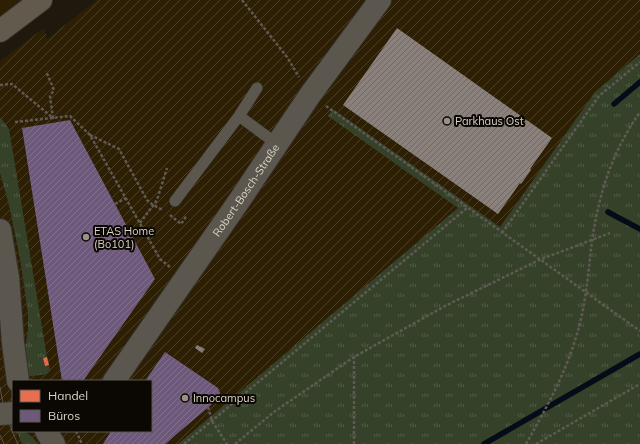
<svg xmlns="http://www.w3.org/2000/svg" width="640" height="444" viewBox="0 0 640 444" font-family="Mulish,sans-serif">
  <defs>
    <pattern id="industrial-furrows" width="10" height="10" patternUnits="userSpaceOnUse"><rect width="10" height="10" fill="#2d1f04"/><path d="M-1 1l2-2M0 10L10 0M9 11l2-2" fill="none" stroke="#4b3f27"/></pattern>
    <pattern id="grass-tufts" width="24" height="20" patternUnits="userSpaceOnUse"><rect width="24" height="20" fill="#354229"/><path d="M3 7l-1-3M5 7V3M7 7l1-3M15 17l-1-3M17 17v-4M19 17l1-3" fill="none" stroke="#525c47"/></pattern>
    <pattern id="shops-hatch" width="6" height="6" patternUnits="userSpaceOnUse"><rect width="6" height="6" fill="#e76f51"/><path d="M-1 1l2-2M0 6l6-6M5 7l2-2" fill="none" stroke="#b5614a"/></pattern>
    <pattern id="offices-hatch" width="6" height="6" patternUnits="userSpaceOnUse"><rect width="6" height="6" fill="#6d597a"/><path d="M-1 1l2-2M0 6l6-6M5 7l2-2" fill="none" stroke="#81708b"/></pattern>
    <pattern id="industry-hatch" width="6" height="6" patternUnits="userSpaceOnUse"><rect width="6" height="6" fill="#8a817c"/><path d="M-1 1l2-2M0 6l6-6M5 7l2-2" fill="none" stroke="#706a65"/></pattern>
  </defs>
  <rect width="100%" height="100%" fill="#1f190d"/>
  <path fill="#2d1f04" d="M 0,0 L 23,0 L 0,17 Z"/>
  <path fill="url(#industrial-furrows)" fill-rule="evenodd" d="M 97,0 L 640,0 L 640,444 L 0,444 L 0,61 L 44,28 L 47,39 ZM 13,381 L 151,381 L 151,431 L 13,431 Z"/>
  <path fill="url(#grass-tufts)" d="M 640,54 L 640,444 L 178,444 L 458,208 L 328,116 L 333,109 L 500,227 L 595,92 Z
    M 0,117 L 9,129 L 47,357 L 43,358 L 45,365 L 49,365 L 50,371 L 47,374 L 24,377 L 23,362 L 28,330 L 28,314 L 20,258 L 9,205 L 0,173 Z
    M 17,431 C 27,431 32,436 38,444 L 22,444 Z"/>
  <path fill="url(#shops-hatch)" d="M 47,357 L 49,365 L 45,366 L 43,358 Z"/>
  <path fill="url(#offices-hatch)" d="M 70,120 L 155,279 L 83,381 L 62,381 L 22,128 Z
    M 165,352 L 218,388 L 220,393 L 218,399 L 165,444 L 103,444 L 111,431 L 151,431 L 151,381 L 145,381 Z"/>
  <path fill="url(#industry-hatch)" d="M 397,28 L 552,138 L 530,169 L 531,170 L 521,184 L 520,183 L 498,214 L 343,105 Z
    M 197,345 L 205,349 L 202,353 L 195,348 Z"/>
  <g fill="none" stroke-linecap="round" stroke-linejoin="round">
    <path stroke="#030c18" stroke-width="5.5" d="M 614,104 L 640,82
      M 608,212 L 640,229
      M 484,444 L 640,354"/>
    <defs>
      <path id="service" d="M 239,116 L 277,144
        M 175,201 L 239,116 L 257,88"/>
      <g id="minor">
        <path id="s1" d="M 114,381 L 239,201 L 310,95 L 380,0"/>
      </g>
      <path id="tertiary" d="M 0,230 L 8,277 L 13,343 L 18,381
        M 0,414 L 13,413
        M 46,431 L 54,444"/>
      <path id="primary" d="M 0,31 L 41,0"/>
    </defs>
    <use href="#service" stroke="#37322b" stroke-width="12"/>
    <use href="#minor" stroke="#37322b" stroke-width="24"/>
    <use href="#tertiary" stroke="#37322b" stroke-width="24"/>
    <use href="#primary" stroke="#37322b" stroke-width="24"/>
    <path stroke="#5f5a53" stroke-width="2.5" stroke-dasharray="3 2" stroke-linecap="butt" d="M 242,0 L 287,57 L 299,77
      M 0,85 L 12,84 L 53,118 L 50,96 L 54,90 L 46,71
      M 326,106 L 640,331
      M 15,122 L 70,116 L 90,135 L 160,259 L 170,267
      M 90,135 L 119,149 L 147,200 L 153,205 L 163,210
      M 115,204 L 126,198
      M 170,215 L 181,224 L 187,215
      M 140,223 L 157,200 L 167,168
      M 502,233 L 599,96 L 640,62
      M 208,407 L 212,421 L 227,444
      M 76,431 L 82,444
      M 184,444 L 467,208
      M 235,444 L 274,412 L 354,357 L 445,306 L 539,260 L 610,233
      M 354,444 L 354,357
      M 526,444 C 545,410 565,375 576,337 C 586,306 588,273 592,241 C 599,193 612,152 640,112
      M 536,444 L 640,384"/>
    <use href="#service" stroke="#5c574e" stroke-width="11"/>
    <use href="#minor" stroke="#5c574e" stroke-width="22"/>
    <use href="#tertiary" stroke="#5c574e" stroke-width="22"/>
    <use href="#primary" stroke="#625a4c" stroke-width="22"/>
    <path stroke="#5a554c" stroke-width="1" d="M 0,387 C 3,407 9,426 18,444
      M 0,435 L 4,444"/>
  </g>
  <g fill="#989185" stroke="#0b0702" stroke-width="1.5">
    <circle cx="447" cy="121" r="4"/>
    <circle cx="86" cy="237" r="4"/>
    <circle cx="185" cy="398" r="4"/>
  </g>
  <g text-anchor="middle" stroke-width="4" stroke-linejoin="round" paint-order="stroke">
    <g font-size="11" fill="#d9d2c5" stroke="#0b0702" text-anchor="start">
      <text x="455" y="125">Parkhaus Ost</text>
      <text x="94" y="235">ETAS Home<tspan x="94" dy="13">(Bo101)</tspan></text>
      <text x="193" y="402">Innocampus</text>
    </g>
    <g font-size="11" fill="#d9d2c5" stroke="#0b0702">
      <text dy="4" stroke="none"><textPath href="#s1" startOffset="232">Robert-Bosch-Straße</textPath></text>
    </g>
  </g>
  <rect x="12" y="380" width="140" height="52" fill="#0b0702" stroke="#5d5850"/>
  <rect x="20" y="390" width="20" height="12" fill="#e76f51" stroke="#5d5850"/>
  <text x="48" y="400" font-size="12" fill="#d9d2c5">Handel</text>
  <rect x="20" y="410" width="20" height="12" fill="#6d597a" stroke="#5d5850"/>
  <text x="48" y="420" font-size="12" fill="#d9d2c5">Büros</text>
</svg>
